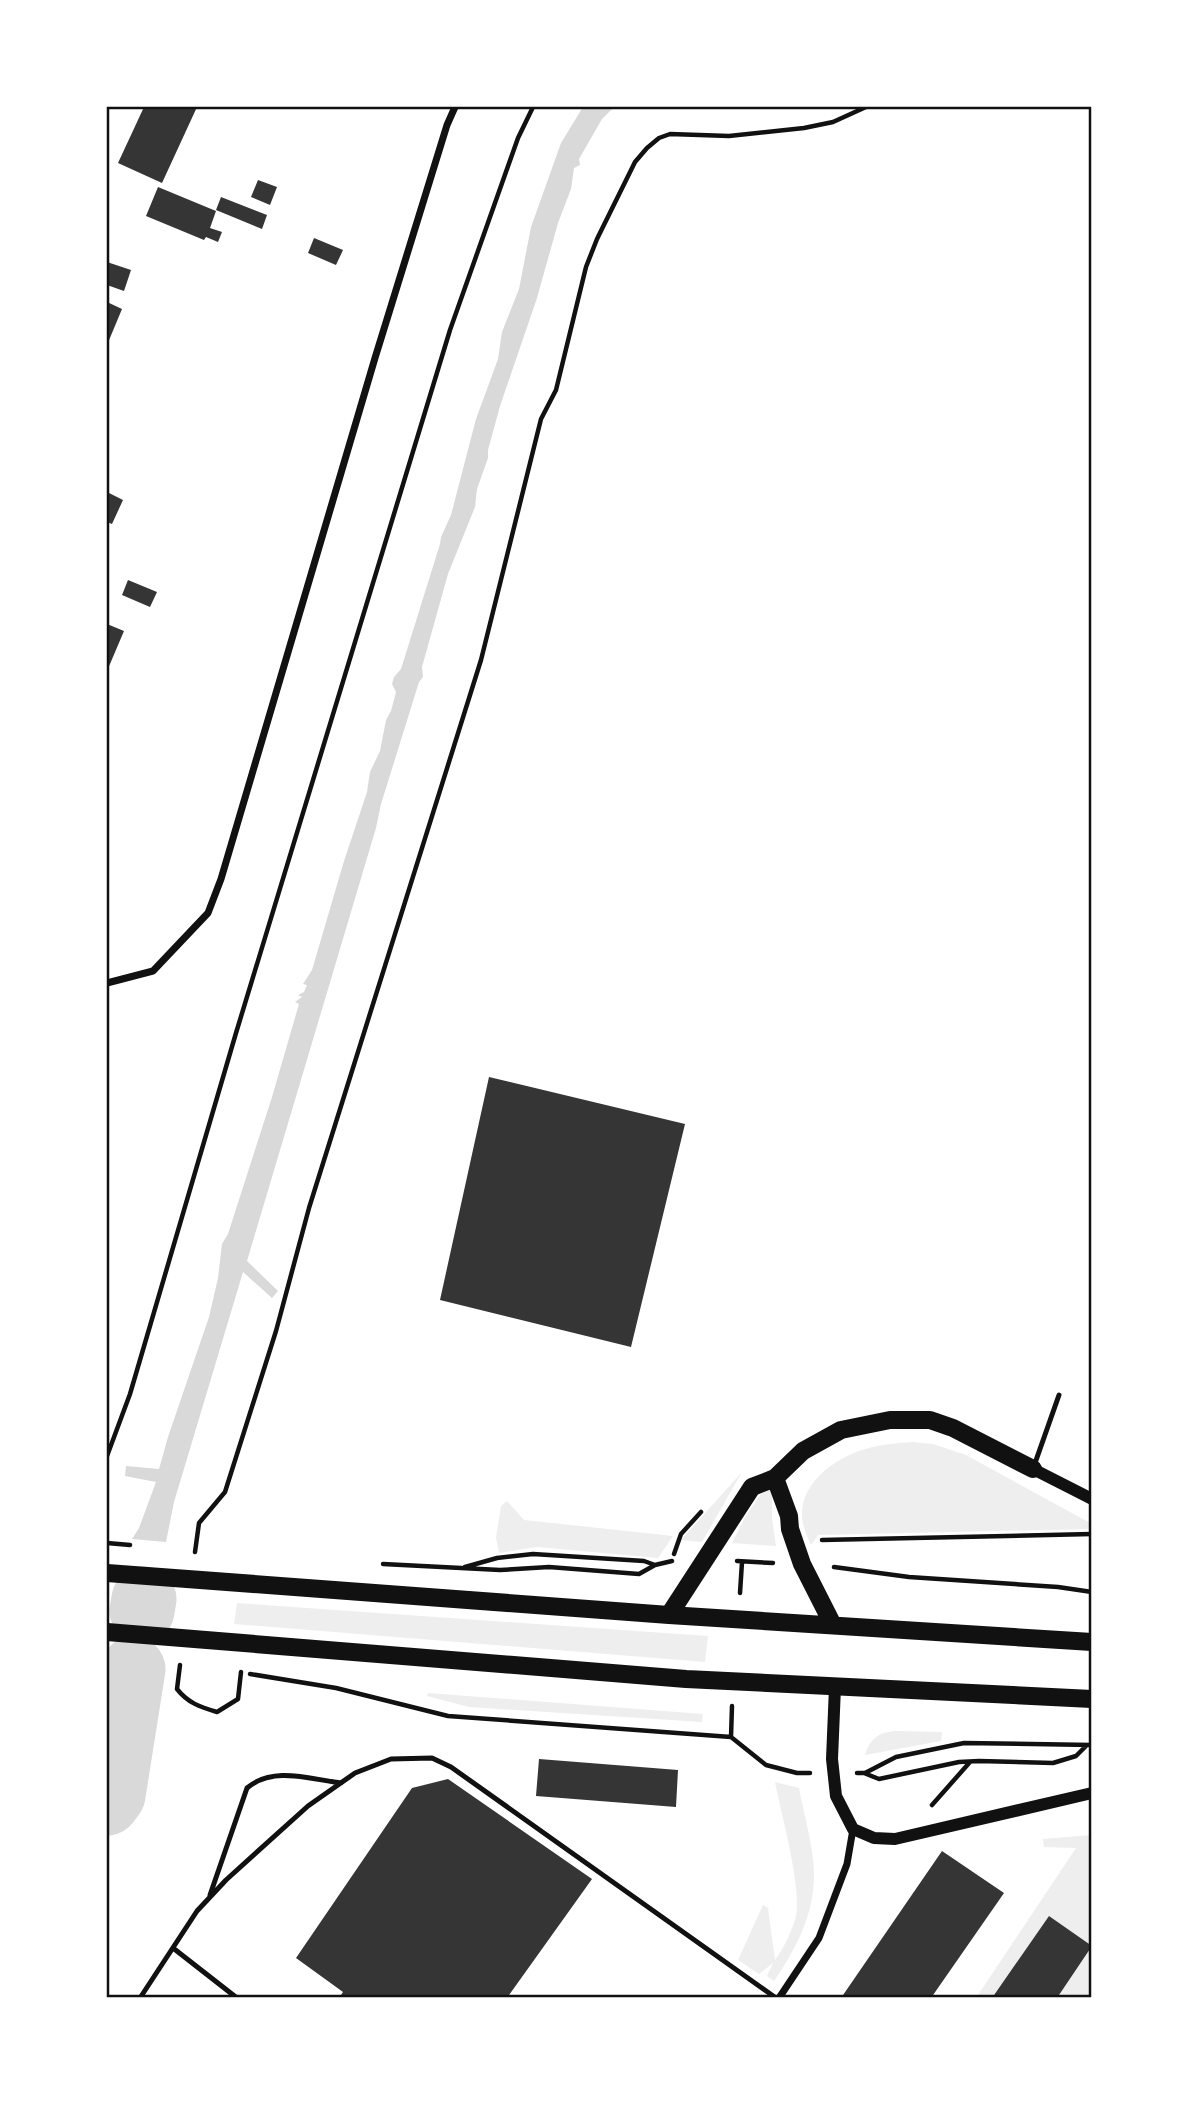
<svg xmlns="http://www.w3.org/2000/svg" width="1199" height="2105" viewBox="0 0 1199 2105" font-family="Helvetica,sans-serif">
  <rect width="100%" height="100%" fill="#fff"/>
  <path fill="#eee" d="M 913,1442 L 933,1444 L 966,1455 L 1092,1524 L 1092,1529 L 818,1535 L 811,1545 C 808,1539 805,1531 803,1524 C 795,1485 836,1456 869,1448 C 884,1444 899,1443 913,1442 Z
    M 742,1472 L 702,1542 L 681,1540 Z
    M 765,1488 L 772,1491 L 772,1518 L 776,1546 L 732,1543 L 745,1517 Z
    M 507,1501 L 524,1520 L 673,1536 L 658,1558 L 537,1547 L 499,1553 L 496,1538 L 501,1506 Z
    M 237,1603 L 708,1636 L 705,1662 L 234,1624 Z
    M 428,1693 L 703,1714 L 702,1722 L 469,1707 L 427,1696 Z
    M 895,1731 L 942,1732 L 941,1741 L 865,1755 C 869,1739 879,1732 895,1731 Z
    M 775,1782 L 799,1788 C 804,1816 814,1847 814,1875 C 814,1915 796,1949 774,1981 L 767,1976 L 773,1963 L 759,1974 L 738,1960 L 763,1905 L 768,1908 L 775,1960 C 784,1948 792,1931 796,1916 C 802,1889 781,1813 775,1782 Z
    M 1092,1835 L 1092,1946 L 1049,1916 L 992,1998 L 976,1998 L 1076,1848 L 1044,1847 L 1043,1839 Z
    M 1092,1947 L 1092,1998 L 1057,1998 Z"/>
  <path fill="#d9d9d9" d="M 583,107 L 614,107 L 602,119 L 579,159 L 580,165 L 574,168 L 571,189 L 558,223 L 537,298 L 500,406 L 488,450 L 488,458 L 477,489 L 475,507 L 448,574 L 422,667 L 423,677 L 419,682 L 381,804 L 376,828 L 247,1261 L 278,1291 L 272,1298 L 243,1272 L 174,1502 L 166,1542 L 132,1539 L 139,1528 L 156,1482 L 125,1476 L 126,1466 L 159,1469 L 168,1437 L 209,1317 L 218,1278 L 222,1244 L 228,1234 L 272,1097 L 299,1004 L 295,1002 L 302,997 L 298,995 L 304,992 L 307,985 L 303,984 L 312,970 L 344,861 L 367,792 L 370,772 L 380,751 L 386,720 L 391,711 L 396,692 L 392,684 L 394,677 L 401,669 L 440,544 L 441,537 L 451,515 L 476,419 L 498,359 L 502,332 L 519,289 L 531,227 L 561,143 Z"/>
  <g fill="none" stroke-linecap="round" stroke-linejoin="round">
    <path stroke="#d9d9d9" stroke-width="65" d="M 142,1611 L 144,1599
      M 107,1803 L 113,1795 L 133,1669"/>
  </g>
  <path fill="#353535" d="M 144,107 L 197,107 L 162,183 L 118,163 Z
    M 258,180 L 277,187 L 270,205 L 251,197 Z
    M 158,187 L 216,211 L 210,228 L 222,232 L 218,242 L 206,237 L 204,240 L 146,216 Z
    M 221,197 L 267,215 L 262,229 L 216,210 Z
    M 314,238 L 343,250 L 336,265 L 308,253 Z
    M 107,262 L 131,270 L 124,291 L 107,285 Z
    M 107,302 L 122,309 L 107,345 Z
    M 107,492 L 123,500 L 112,524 L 107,522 Z
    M 128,580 L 157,592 L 150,607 L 122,595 Z
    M 107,624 L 124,631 L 107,671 Z
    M 489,1077 L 685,1124 L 631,1347 L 440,1300 Z
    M 539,1759 L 678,1770 L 676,1807 L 536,1796 Z
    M 448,1779 L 592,1879 L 507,1998 L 339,1998 L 343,1992 L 296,1958 L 412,1788 Z
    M 942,1851 L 1004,1893 L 931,1998 L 841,1998 Z
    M 1049,1916 L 1092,1946 L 1057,1998 L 992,1998 Z"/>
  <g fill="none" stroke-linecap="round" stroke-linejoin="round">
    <path stroke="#111" stroke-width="4.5" d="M 107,1456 L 130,1394 L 236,1033 L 450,330 L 518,138 L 533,107
      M 822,1540 L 1092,1534
      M 107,1543 L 130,1545
      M 195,1552 L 199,1523 L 225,1492 L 276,1331 L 309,1208 L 481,660 L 541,419 L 556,390 L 586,267 L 597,239 L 635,162 L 647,148 L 659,138 L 670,134 L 729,136 L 804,128 L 833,122 L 866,107
      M 674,1554 L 681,1534 L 701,1512
      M 737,1561 L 773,1563
      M 383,1564 L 500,1570 L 549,1567 L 639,1574 L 655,1565 L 672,1561
      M 465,1567 L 497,1558 L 533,1554 L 644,1561 L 655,1565
      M 834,1567 L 909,1577 L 1058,1587 L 1092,1592
      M 740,1593 L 742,1562
      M 180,1665 L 177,1689 C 188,1703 200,1707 217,1712 L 238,1699 L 241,1672
      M 250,1674 L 336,1688 L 448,1716 L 731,1737 L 766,1765 L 797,1773 L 810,1773
      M 731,1737 L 732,1706
      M 857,1773 L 864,1773 L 879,1779 L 959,1762 L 979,1761 L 1053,1763 L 1076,1756 L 1086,1746
      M 865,1773 L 896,1757 L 964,1743 L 1092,1745
      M 932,1805 L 970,1762"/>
    <path stroke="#111" stroke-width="5" d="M 1034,1466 L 1059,1395
      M 210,1895 L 247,1788 C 273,1766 309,1779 341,1783
      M 173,1948 L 237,1998
      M 140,1998 L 197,1911 L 226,1880 L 308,1806 L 355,1773 L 391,1759 L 432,1758 L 451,1767 L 776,1998"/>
    <path stroke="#111" stroke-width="7" d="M 107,983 L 153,971 L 208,913 L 221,879 L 375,358 L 447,125 L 455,107
      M 779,1998 L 819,1938 L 847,1864 L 853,1829"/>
    <path stroke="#111" stroke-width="12" d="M 1033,1469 L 1092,1499
      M 835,1687 L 832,1759 L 836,1796 L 853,1829 L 874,1838 L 895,1839 L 1092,1793"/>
    <path stroke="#111" stroke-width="18" d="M 775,1478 L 789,1516 L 790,1529 L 802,1564 L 833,1625
      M 107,1573 L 669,1615 L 1092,1642
      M 669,1615 L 752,1487 L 775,1478 L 803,1451 L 841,1430 L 890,1420 L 930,1420 L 953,1428 L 1033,1469
      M 107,1632 L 686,1679 L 1092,1699"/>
  </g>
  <rect width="1199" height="2105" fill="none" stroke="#ffffff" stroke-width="217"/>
  <rect x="108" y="108" width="982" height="1888" fill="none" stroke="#111" stroke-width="2.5"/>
</svg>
